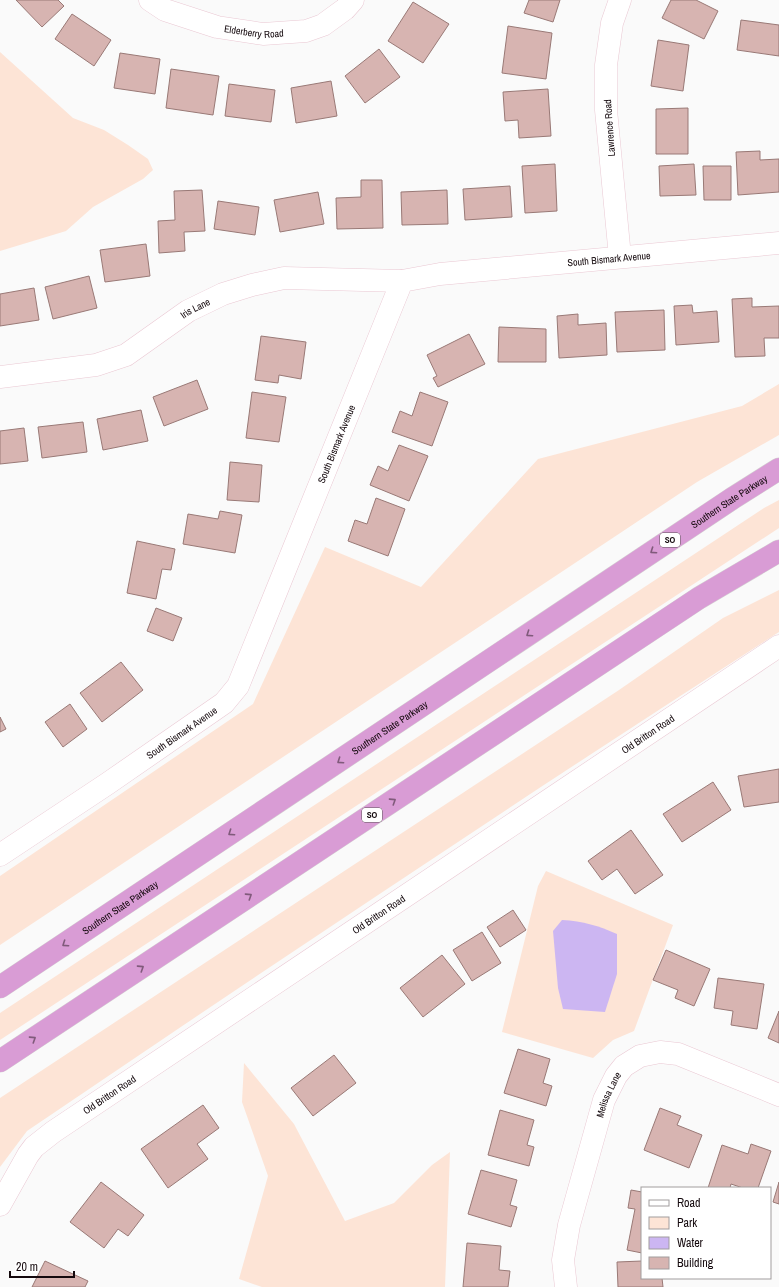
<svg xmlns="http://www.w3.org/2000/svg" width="779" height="1287" viewBox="0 0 779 1287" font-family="'Archivo Narrow',sans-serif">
  <rect width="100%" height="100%" fill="#fafafa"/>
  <path fill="#fde4d6" d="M 0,52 L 73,118 L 104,130 L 128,145 L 148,159 L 153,170 L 143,179 L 93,207 L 66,231 L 0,251 Z
    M 779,384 L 779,435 L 697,482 L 0,945 L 0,876 L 253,704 L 325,547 L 421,587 L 538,459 L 742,406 Z
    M 779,500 L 779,528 L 0,1040 L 0,1013 L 764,508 Z
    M 779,590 L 779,632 C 526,795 276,962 27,1131 L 0,1167 L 0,1098 L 619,690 L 723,618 Z
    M 546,871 L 673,925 L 634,1031 L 613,1040 L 593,1058 L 502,1032 L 538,886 Z
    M 244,1063 L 294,1124 L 345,1221 L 394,1203 L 432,1165 L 450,1152 L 445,1287 L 262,1287 L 239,1279 L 268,1176 L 242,1102 Z"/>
  <path fill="#ccb6f2" d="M 562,920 C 583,921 599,926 617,934 L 617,974 L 605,1012 L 563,1009 L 558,988 L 553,931 Z"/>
  <path fill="#d7b4b1" stroke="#997976" d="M 16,0 L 58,0 L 64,6 L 42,27 Z
    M 529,0 L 560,0 L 553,22 L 524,13 Z
    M 671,0 L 696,0 L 718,11 L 704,39 L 662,18 Z
    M 413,2 L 449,24 L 423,63 L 388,41 Z
    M 72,14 L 111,40 L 94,66 L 55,39 Z
    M 741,20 L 779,25 L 779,56 L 737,50 Z
    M 508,26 L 552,33 L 546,79 L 502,73 Z
    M 658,40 L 689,45 L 683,91 L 651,86 Z
    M 379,49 L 400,77 L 365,103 L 345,76 Z
    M 120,53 L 160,59 L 155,94 L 114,88 Z
    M 171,69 L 219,76 L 213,115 L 166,108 Z
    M 331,81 L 337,116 L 296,123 L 291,88 Z
    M 229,84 L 275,90 L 271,122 L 225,116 Z
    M 548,89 L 551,136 L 519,138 L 518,120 L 505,121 L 503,92 Z
    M 688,108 L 688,154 L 656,154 L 656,109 Z
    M 760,151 L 760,160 L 779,159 L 779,192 L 738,195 L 736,152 Z
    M 555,164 L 557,211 L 525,213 L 522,166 Z
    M 694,164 L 696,195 L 660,196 L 659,166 Z
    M 703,166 L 731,166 L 731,200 L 704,200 Z
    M 361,180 L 382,180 L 383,228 L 337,229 L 336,198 L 361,197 Z
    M 510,186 L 512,217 L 465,220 L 463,189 Z
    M 202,190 L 205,231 L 184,232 L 185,251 L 159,253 L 158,221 L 175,220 L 174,191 Z
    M 447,190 L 448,224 L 402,225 L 401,192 Z
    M 318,192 L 324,224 L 280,232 L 274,200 Z
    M 218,201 L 259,207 L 255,235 L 214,229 Z
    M 146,244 L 150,276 L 105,282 L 100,250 Z
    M 89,276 L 97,308 L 53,319 L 45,287 Z
    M 34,288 L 39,320 L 0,326 L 0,294 Z
    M 752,298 L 752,307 L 779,306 L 779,338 L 764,338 L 765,356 L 735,357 L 732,299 Z
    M 692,305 L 693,313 L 717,311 L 719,342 L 676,345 L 674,306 Z
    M 664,310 L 665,350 L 617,352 L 615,312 Z
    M 578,314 L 578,325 L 606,323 L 607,355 L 559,358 L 557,316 Z
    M 499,327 L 546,329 L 546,362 L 498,362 Z
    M 469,334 L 485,364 L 438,387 L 433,378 L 437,376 L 427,355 Z
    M 261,336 L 306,342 L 301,379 L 279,375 L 278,383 L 255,380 Z
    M 197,380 L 208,409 L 164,426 L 153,397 Z
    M 252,392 L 286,397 L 279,442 L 246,438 Z
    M 420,392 L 448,402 L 432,446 L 392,432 L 400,411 L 412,416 Z
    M 141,410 L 148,441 L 103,450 L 97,419 Z
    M 83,422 L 87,452 L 42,458 L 38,427 Z
    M 24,428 L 28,461 L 0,464 L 0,431 Z
    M 399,445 L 428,456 L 409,501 L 370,485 L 378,466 L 388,471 Z
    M 230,462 L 262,465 L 259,502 L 227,500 Z
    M 376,498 L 405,509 L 388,556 L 348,541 L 355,520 L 367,524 Z
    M 220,511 L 242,515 L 235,553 L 183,544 L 188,514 L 218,519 Z
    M 137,541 L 175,549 L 171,570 L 162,569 L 156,599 L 127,593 Z
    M 156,608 L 182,618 L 173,641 L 147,631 Z
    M 121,662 L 143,690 L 102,722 L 80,693 Z
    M 70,704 L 87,729 L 63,747 L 45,722 Z
    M 0,717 L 6,729 L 0,732 Z
    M 779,769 L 779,802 L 744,807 L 738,776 Z
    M 713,782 L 731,810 L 682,842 L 663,814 Z
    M 631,830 L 663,875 L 635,894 L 617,869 L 602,880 L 588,861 Z
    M 513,910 L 526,930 L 500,947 L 487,927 Z
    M 482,932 L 501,963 L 472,981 L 453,950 Z
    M 666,950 L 710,969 L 694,1006 L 675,998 L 678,990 L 653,980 Z
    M 442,955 L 465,984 L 423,1017 L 400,988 Z
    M 718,978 L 764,984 L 757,1029 L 731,1025 L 733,1011 L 714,1008 Z
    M 779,1011 L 779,1043 L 768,1038 Z
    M 518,1049 L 550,1059 L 543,1083 L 552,1086 L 546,1106 L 504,1093 Z
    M 334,1055 L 356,1083 L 313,1116 L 291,1088 Z
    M 203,1105 L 219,1128 L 197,1144 L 208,1159 L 168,1188 L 141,1149 Z
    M 660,1108 L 681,1116 L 677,1125 L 702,1135 L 689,1168 L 644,1150 Z
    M 500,1110 L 534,1120 L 527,1145 L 534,1147 L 529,1166 L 488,1155 Z
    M 751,1144 L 771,1151 L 758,1188 L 743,1188 L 731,1184 L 730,1188 L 708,1188 L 722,1145 L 748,1154 Z
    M 481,1170 L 517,1180 L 510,1205 L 517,1207 L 511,1227 L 468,1214 Z
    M 101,1182 L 144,1215 L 128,1236 L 118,1229 L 104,1248 L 70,1222 Z
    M 779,1182 L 779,1204 L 773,1202 Z
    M 631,1190 L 642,1192 L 642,1253 L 627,1250 L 635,1209 L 628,1208 Z
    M 467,1243 L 501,1246 L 499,1270 L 510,1271 L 508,1287 L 463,1287 Z
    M 45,1261 L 88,1281 L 85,1287 L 32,1287 Z
    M 642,1261 L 642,1278 L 662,1278 L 663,1287 L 618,1287 L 617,1262 Z"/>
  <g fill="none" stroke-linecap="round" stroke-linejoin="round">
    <defs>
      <g id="minor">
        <path id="s1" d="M 150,0 L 165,10 L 217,27 L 263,34 L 306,31 L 323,25 L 345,9 L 353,0"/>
        <path d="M 620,257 L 606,110 L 606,65 L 612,23 L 620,0"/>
        <path id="s2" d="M 0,377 L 96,365 L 126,355 L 188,311 L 223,294 L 252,285 L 284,278 L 402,281"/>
        <path id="s3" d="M 0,855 L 107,784 L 224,703 L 238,686 L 402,281 L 440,274 L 779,243"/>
        <path id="s4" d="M 0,1205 L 28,1155 L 34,1147 L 53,1132 L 779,646"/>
        <path id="s5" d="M 566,1287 L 563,1260 L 569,1225 L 604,1100 L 616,1076 L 624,1066 L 640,1056 L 660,1052 L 678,1054 L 779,1095"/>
      </g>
      <g id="highway">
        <path id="s6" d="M 0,987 L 733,498 L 779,469"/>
        <path d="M 0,1061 L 699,598 L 779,551"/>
      </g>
    </defs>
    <use href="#minor" stroke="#eac8d3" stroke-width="23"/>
    <use href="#highway" stroke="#d5d3d3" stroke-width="23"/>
    <use href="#minor" stroke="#fff" stroke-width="22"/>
    <use href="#highway" stroke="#d99cd5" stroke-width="22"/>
  </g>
  <defs><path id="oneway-chevron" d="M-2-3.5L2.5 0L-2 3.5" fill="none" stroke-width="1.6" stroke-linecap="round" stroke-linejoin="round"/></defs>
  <g stroke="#805a7b">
    <use href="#oneway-chevron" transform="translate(653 551) rotate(146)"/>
    <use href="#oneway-chevron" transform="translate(529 634) rotate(146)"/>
    <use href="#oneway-chevron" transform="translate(340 761) rotate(146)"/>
    <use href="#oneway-chevron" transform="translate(393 801) rotate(-33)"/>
    <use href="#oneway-chevron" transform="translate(231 833) rotate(146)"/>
    <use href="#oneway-chevron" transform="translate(249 896) rotate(-33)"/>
    <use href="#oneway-chevron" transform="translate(65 944) rotate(146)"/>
    <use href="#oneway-chevron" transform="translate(141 968) rotate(-33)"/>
    <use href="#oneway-chevron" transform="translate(33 1039) rotate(-33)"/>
  </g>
  <g text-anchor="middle" stroke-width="4" stroke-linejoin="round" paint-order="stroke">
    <g fill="#fff" stroke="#5a5356" stroke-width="1">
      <rect x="660" y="533" width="20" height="14" rx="3"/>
      <rect x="362" y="808" width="20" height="14" rx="3"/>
    </g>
    <g font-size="9" font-weight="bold" fill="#14090d">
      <text x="670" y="543">SO</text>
      <text x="372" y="818">SO</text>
    </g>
    <g font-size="10" fill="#14090d" stroke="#fff">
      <text dy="4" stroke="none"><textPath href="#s1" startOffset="110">Elderberry Road</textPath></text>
      <text transform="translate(609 128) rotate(-94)" y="4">Lawrence Road</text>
      <text dy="4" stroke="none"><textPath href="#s3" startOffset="938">South Bismark Avenue</textPath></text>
      <text dy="4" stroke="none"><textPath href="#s2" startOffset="212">Iris Lane</textPath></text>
      <text dy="4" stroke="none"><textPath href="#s3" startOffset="554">South Bismark Avenue</textPath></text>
      <text dy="4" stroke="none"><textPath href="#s6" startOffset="876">Southern State Parkway</textPath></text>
      <text dy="4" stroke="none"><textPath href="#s6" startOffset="468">Southern State Parkway</textPath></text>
      <text dy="4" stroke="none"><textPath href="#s3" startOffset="219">South Bismark Avenue</textPath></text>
      <text dy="4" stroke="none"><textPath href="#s4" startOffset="807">Old Britton Road</textPath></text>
      <text dy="4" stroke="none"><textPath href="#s6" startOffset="144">Southern State Parkway</textPath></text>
      <text dy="4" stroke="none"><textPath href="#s4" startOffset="483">Old Britton Road</textPath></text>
      <text dy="4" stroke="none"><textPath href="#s4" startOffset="159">Old Britton Road</textPath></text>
      <text dy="4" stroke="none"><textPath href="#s5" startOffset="199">Melissa Lane</textPath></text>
    </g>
  </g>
  <rect x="641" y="1187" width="130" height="92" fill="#ffffff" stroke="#a19d9e"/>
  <rect x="649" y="1200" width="20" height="6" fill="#ffffff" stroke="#a19d9e"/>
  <text x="677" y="1207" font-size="12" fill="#14090d">Road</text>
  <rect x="649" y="1217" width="20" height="12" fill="#fde4d6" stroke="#a19d9e"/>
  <text x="677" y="1227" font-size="12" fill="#14090d">Park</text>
  <rect x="649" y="1237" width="20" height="12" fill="#ccb6f2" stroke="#a19d9e"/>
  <text x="677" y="1247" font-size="12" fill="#14090d">Water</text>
  <rect x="649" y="1257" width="20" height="12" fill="#d7b4b1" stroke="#a19d9e"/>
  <text x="677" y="1267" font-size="12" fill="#14090d">Building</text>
  <path d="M10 1271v6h64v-6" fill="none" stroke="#14090d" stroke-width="2"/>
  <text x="16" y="1271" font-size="12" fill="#14090d" stroke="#ffffff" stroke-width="3" paint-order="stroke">20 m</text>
</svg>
